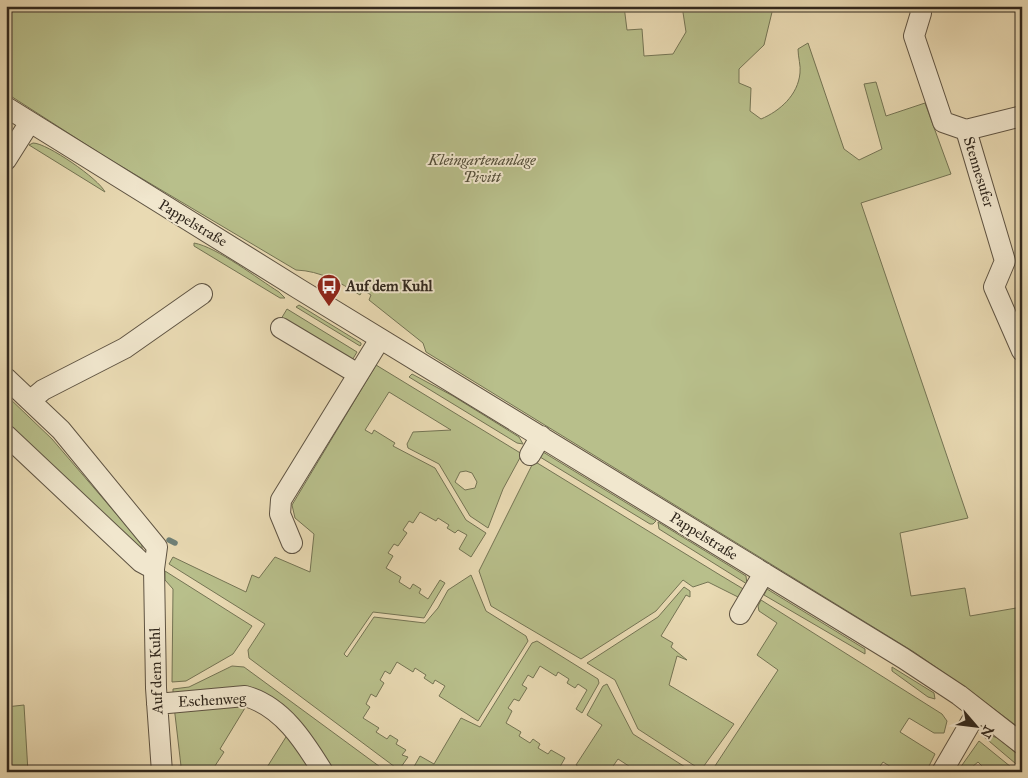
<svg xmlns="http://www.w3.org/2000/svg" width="1028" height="778" viewBox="0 0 1028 778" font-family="'IM FELL Great Primer',serif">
  <rect width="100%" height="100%" fill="#e9dab3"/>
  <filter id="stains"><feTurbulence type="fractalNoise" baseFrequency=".004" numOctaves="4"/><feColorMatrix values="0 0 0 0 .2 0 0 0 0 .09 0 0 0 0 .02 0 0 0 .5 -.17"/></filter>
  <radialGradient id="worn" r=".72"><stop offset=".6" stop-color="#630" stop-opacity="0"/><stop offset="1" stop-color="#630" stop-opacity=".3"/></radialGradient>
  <path fill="#b8bf8b" stroke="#747454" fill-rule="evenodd" d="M 6,6 L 624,6 L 627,30 L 642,29 L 644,56 L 673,54 L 686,32 L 682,6 L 777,6 L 773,8 L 764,45 L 739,69 L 739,83 L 751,88 L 750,111 L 761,119 C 780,111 798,95 800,73 C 801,66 798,57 798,49 L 808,43 L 844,149 L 859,160 L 882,149 L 864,84 L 876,82 L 886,116 L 925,103 L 951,174 L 861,203 L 968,518 L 900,533 L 911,596 L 965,588 L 970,616 L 1022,607 L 1022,730 L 969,690 L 914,652 L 426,352 L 423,343 L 369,300 L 371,295 L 363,290 L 360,295 C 339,282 321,271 296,270 L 104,156 L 6,93 Z
    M 33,143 C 47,143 99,179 105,192 L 29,145 Z
    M 194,243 C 217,247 258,279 279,292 L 285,298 L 280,298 L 194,246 Z
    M 299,305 L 361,343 L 361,345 L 360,346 L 296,307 Z
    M 287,309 L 357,352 L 351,362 L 281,319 Z
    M 376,365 L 522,454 L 503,489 L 488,528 L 470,516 L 439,464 L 408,448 L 407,444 L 413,432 L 451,430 L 389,392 L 365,430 L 372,434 L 374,430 L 395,443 L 393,446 L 435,468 L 466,520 L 486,533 L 471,557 L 459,549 L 467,535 L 458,530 L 455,533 L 447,528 L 449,525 L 438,518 L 436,521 L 420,512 L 413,523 L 409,521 L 403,530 L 407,533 L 398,546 L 394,544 L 388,553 L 393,556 L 386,568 L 401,577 L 399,582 L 410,589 L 413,584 L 421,589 L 419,593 L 428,599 L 440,580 L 445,583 L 424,618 L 373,612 L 344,654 L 347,657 L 374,617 L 425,623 L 438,608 L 448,590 L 471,575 L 486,611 L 526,636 L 528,641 L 478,721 L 439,696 L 445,686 L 435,680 L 433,684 L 424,678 L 426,675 L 415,668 L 413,672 L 397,662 L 390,674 L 385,671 L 380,680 L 384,683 L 376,697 L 371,694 L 366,704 L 370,707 L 363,718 L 379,728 L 376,732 L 387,739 L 390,735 L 398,740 L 396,744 L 406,750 L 402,755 L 408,757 L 399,770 L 249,658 L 248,650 L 265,624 L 169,564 L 173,557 L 246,592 L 252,575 L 259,578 L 275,557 L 310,572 L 314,534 L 295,518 L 292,505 ZM 466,471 L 472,473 L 477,482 L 475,488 L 465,490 L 455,482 L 460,472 Z
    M 412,374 L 453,396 L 519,437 L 523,444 L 517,443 L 409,377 Z
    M 6,395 L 52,439 L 142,544 L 142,549 L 136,550 L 6,428 Z
    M 543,452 L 656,521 L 653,524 L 650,524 L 540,457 Z
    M 534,461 L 720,575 L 745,590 L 740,598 L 708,582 L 693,587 L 683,580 L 656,611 L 581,659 L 491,606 L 479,571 Z
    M 658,522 L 746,576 L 747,584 L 659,529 Z
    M 165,571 L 252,626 L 233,654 L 186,681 L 172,682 L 173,589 L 165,580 Z
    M 684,587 L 690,591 L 690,597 L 686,595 L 661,636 L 673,643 L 671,647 L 687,660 L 677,656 L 669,685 L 734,724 L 701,770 L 638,729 L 615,680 L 587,663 L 658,617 Z
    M 767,589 L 865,649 L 865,654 L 764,595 Z
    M 761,600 L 942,714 L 947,721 L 944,733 L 934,733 L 909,718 L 900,732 L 935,754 L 926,772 L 899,772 L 883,762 L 876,772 L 711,772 L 778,670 L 757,655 L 777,623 L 759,611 L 758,606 Z
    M 537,641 L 598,679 L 599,683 L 582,713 L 576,709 L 587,690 L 578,684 L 575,688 L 567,683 L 569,679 L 558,672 L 556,676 L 540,666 L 533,678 L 528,675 L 522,685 L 527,688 L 519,701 L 514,699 L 508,708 L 512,711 L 506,723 L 521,732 L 519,736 L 530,743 L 533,739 L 540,744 L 538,748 L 548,754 L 551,750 L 565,758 L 557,772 L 411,772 L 420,756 L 434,764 L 461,718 L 480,727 L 532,643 Z
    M 232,666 L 244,667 L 387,772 L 329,772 L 260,693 L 173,695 L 173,689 L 189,687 Z
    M 892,667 L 934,693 L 935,699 L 928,697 L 892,671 Z
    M 607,684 L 633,734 L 693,772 L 638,772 L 618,759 L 609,772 L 587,772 L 576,765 L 602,725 L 587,715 L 603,686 Z
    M 248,703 L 220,749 L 224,752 L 211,772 L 168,772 L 167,768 L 181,766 L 174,706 Z
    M 24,705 L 28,772 L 6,772 L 6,707 Z
    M 291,729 L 317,772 L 264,772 Z
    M 985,734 L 998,738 L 1022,758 L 1022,769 L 983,736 Z
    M 979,741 L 1011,767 L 1016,772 L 988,772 L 978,762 L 966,772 L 960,768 Z"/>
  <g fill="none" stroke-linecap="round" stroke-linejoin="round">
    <path stroke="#6f8077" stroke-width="5.5" d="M 169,540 L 175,543"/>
    <defs>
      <path id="minor" d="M 919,6 L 921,13 L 914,36 L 943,122 L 966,130 L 1005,261 L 994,287 L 1022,351
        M 6,107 L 299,289 L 903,658 L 959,695 L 1022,744
        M 966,130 L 1022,116
        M 6,160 L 30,122
        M 281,328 L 358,374
        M 6,378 L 61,430 L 157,547 L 154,569 L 156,688 L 162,772
        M 31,400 L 43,390 L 125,348 L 202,294
        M 6,435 L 141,562 L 154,569
        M 530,455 L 541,436
        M 292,543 L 280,514 L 281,500 L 380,339
        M 740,614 L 764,573
        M 157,704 L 245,696 C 282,706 304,741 323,772
        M 942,772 L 978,710"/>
    </defs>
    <use href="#minor" stroke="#5f5443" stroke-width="22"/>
    <use href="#minor" stroke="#f1e7ce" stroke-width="20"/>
  </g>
  <defs>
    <symbol id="bus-pin" viewBox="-11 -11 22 30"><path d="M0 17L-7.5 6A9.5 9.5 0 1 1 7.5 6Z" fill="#8f2418" stroke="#f1e7ce"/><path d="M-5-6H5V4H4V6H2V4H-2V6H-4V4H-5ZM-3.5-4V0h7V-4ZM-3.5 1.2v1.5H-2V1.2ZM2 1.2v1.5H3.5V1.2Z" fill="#fff"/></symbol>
  </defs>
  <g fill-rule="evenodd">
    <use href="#bus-pin" x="315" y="272" width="28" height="38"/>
  </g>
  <g text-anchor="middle" stroke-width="4" stroke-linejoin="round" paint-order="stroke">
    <g font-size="15" font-style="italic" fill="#534e39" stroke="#f1e7ce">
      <text x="482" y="165">Kleingartenanlage<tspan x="482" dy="17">Pivitt</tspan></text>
    </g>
    <g font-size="15" fill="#31281e" stroke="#f1e7ce">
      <text transform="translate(979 172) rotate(73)" y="5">Stennesufer</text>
      <text transform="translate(193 223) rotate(31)" y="5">Pappelstraße</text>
      <text transform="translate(704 536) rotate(32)" y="5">Pappelstraße</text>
      <text transform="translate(156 671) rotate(-92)" y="5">Auf dem Kuhl</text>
      <text transform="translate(212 700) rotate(-3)" y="5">Eschenweg</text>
    </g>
    <g font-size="15" font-weight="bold" fill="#31281e" stroke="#f1e7ce" text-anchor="start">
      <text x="346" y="291">Auf dem Kuhl</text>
    </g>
  </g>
  <rect width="1028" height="778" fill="none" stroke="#e9dab3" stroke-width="25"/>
  <rect x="8" y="8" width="1013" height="763" fill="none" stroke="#31281e" stroke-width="2.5"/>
  <rect x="12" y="12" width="1003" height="753" fill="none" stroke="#31281e"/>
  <g transform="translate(976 726) rotate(118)" stroke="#f1e7ce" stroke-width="4" paint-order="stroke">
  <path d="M0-4L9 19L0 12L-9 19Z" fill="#31281e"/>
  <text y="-8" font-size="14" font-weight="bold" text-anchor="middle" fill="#31281e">N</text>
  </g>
  <rect width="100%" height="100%" filter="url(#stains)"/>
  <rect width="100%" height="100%" fill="url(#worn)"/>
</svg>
